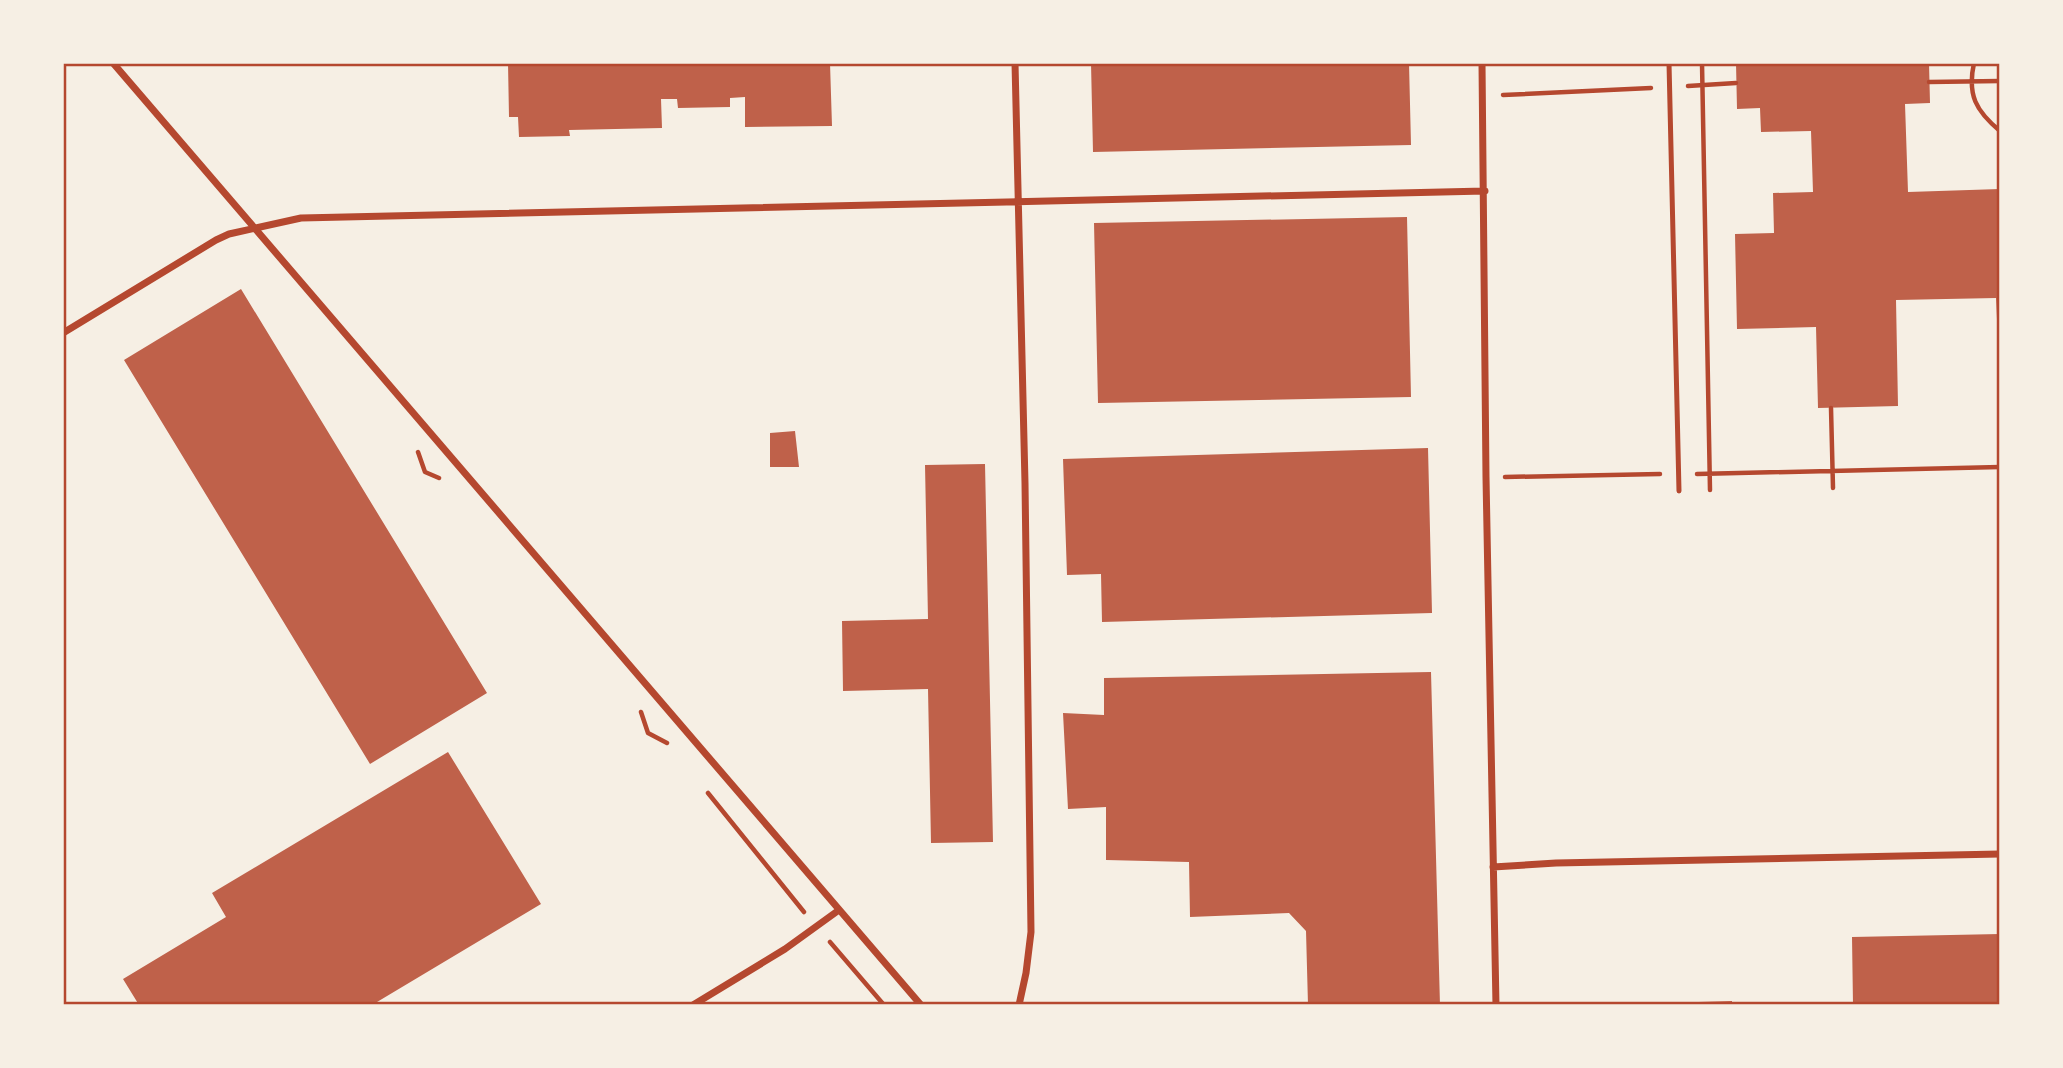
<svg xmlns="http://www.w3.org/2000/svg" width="2063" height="1068" viewBox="0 0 2063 1068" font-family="'Titillium Web',sans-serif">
  <rect width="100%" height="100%" fill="#f6efe4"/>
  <path fill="#bf614a" d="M 508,63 L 662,63 L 662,66 L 714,65 L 714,63 L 830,63 L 832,126 L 745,127 L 745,97 L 730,98 L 730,107 L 678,108 L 677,99 L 661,99 L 662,128 L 569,130 L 570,136 L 519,137 L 518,117 L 509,117 Z
    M 1091,63 L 1409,63 L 1411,145 L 1093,152 Z
    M 1736,63 L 1929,63 L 1930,103 L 1905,104 L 1908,192 L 2000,189 L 2000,319 L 1997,319 L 1996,298 L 1896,300 L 1898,406 L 1818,408 L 1816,327 L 1737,329 L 1735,234 L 1774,233 L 1773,193 L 1813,192 L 1811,131 L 1761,132 L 1760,108 L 1737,109 Z
    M 1407,217 L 1411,397 L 1098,403 L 1094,223 Z
    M 241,289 L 487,693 L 370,764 L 124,360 Z
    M 795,431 L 799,467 L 770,467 L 770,433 Z
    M 1428,448 L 1432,613 L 1102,622 L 1101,574 L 1067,575 L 1063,459 Z
    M 985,464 L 993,842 L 931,843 L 928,689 L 843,691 L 842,621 L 928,619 L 925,465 Z
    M 1431,672 L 1440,1005 L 1308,1005 L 1306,931 L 1289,913 L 1190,917 L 1189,862 L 1106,860 L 1106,807 L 1068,809 L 1063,713 L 1104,715 L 1104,678 Z
    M 448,752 L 541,904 L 372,1005 L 139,1005 L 123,979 L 226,917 L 212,893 Z
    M 2000,934 L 2000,1005 L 1853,1005 L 1852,937 Z
    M 1732,1001 L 1732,1005 L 1665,1005 L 1665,1003 Z"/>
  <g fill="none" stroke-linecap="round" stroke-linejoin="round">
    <path stroke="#b5482f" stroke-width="4.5" d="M 1702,63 L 1710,490
      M 1974,63 C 1967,95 1976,111 2000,131
      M 1929,82 L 2000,81
      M 1688,86 L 1736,83
      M 1503,95 L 1651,88
      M 1831,408 L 1833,488
      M 418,452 L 425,472 L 439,478
      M 1697,474 L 2000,467
      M 1505,477 L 1660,474
      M 641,712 L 648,733 L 667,743
      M 708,793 L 804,912
      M 830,942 L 884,1005"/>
    <path stroke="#b5482f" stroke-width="5" d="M 1669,63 L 1679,491"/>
    <path stroke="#b5482f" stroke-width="7" d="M 113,63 L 921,1005
      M 1015,63 L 1025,483 L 1031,932 L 1026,973 L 1019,1005
      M 1482,63 L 1486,477 L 1496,1005
      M 63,333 L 216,240 L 229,234 L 301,218 L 1485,191
      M 1493,867 L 1556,863 L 2000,854
      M 693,1005 L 785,949 L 839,910"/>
  </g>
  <rect width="2063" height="1068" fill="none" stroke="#f6efe4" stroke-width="130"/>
  <rect x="65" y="65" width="1933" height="938" fill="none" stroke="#b5482f" stroke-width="2.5"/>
</svg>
